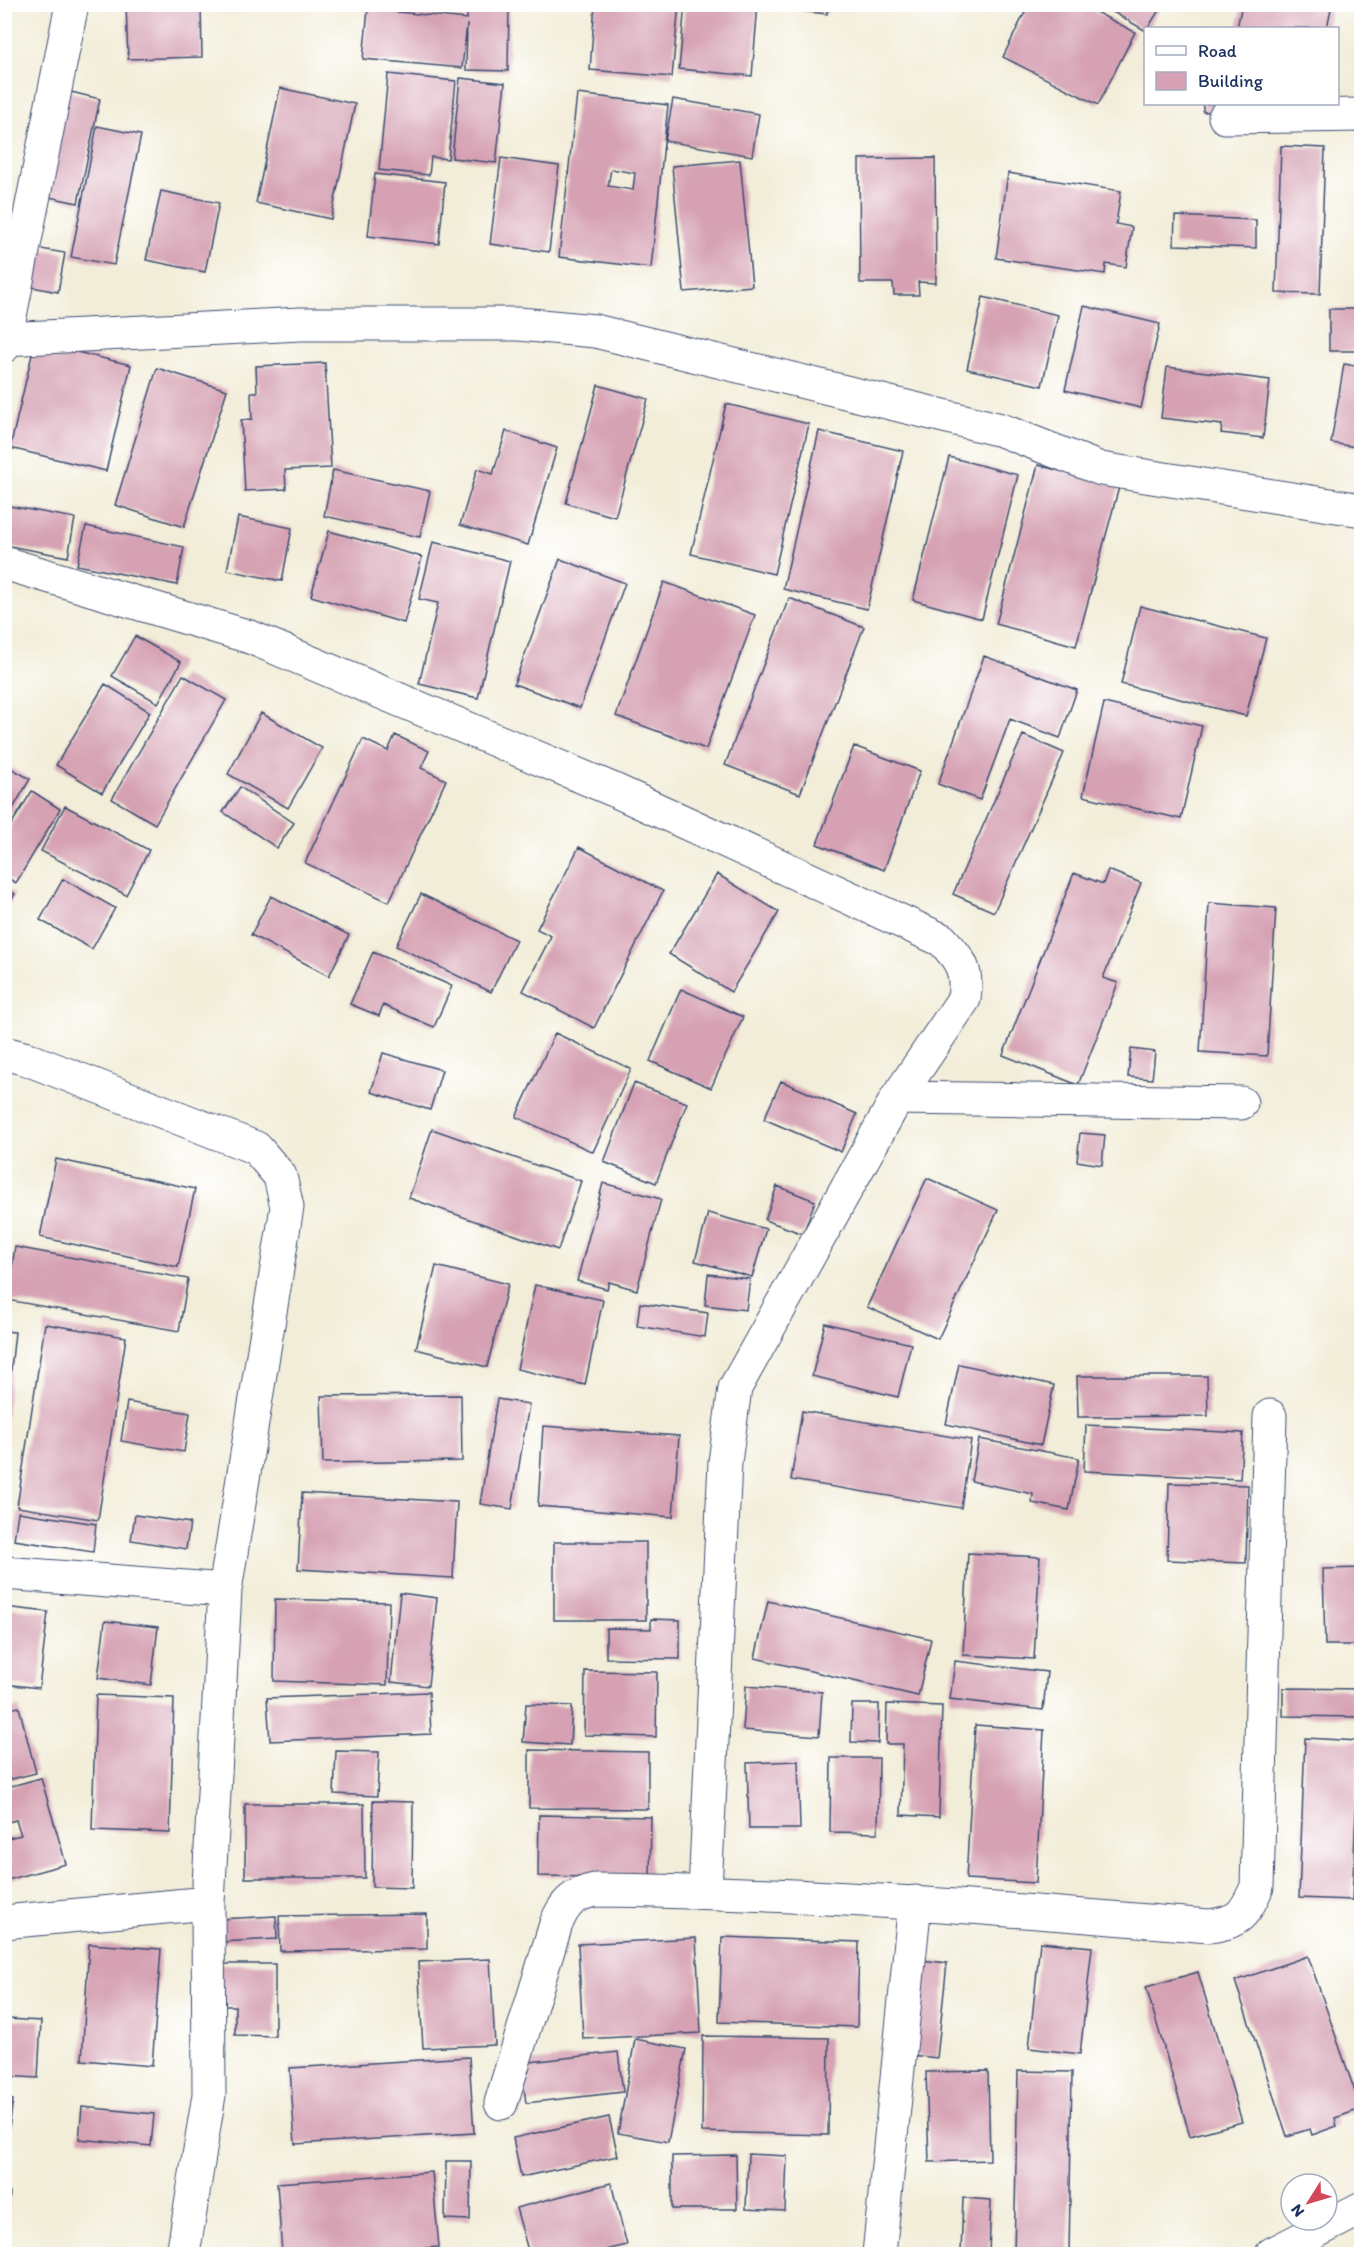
<svg xmlns="http://www.w3.org/2000/svg" width="1366" height="2259" viewBox="0 0 1366 2259" font-family="Itim,sans-serif">
  <rect width="100%" height="100%" fill="#fff"/>
  <filter id="ink" filterUnits="userSpaceOnUse"><feTurbulence type="fractalNoise" baseFrequency=".0167" numOctaves="2"/><feDisplacementMap in="SourceGraphic" scale="12" xChannelSelector="R" yChannelSelector="G"/><feConvolveMatrix kernelMatrix="1 2 1 2 8 2 1 2 1" color-interpolation-filters="sRGB"/></filter>
  <filter id="wash" filterUnits="userSpaceOnUse"><feTurbulence type="fractalNoise" baseFrequency=".008" numOctaves="4" result="noise"/><feDisplacementMap in="SourceGraphic" scale="24" xChannelSelector="R" yChannelSelector="G"/><feGaussianBlur stdDeviation="1.35" result="paint"/><feColorMatrix in="noise" values="0 0 0 0 0 0 0 0 0 0 0 0 0 0 0 0 0 1.4 0 .05"/><feComposite in="paint" operator="in"/></filter>
  <g filter="url(#wash)">
    <rect width="100%" height="100%" fill="#f2edd8"/>
    <g id="blocks">
      <path fill="#d5a1b3" fill-rule="evenodd" d="M 126,4 L 201,4 L 202,57 L 128,59 Z
        M 381,4 L 448,4 L 448,9 L 381,8 Z
        M 467,4 L 509,4 L 508,71 L 466,70 L 467,24 L 462,68 L 363,59 L 368,9 L 467,19 Z
        M 595,4 L 679,4 L 672,77 L 590,70 Z
        M 685,4 L 758,4 L 752,76 L 679,69 Z
        M 765,4 L 828,4 L 827,14 L 765,7 Z
        M 1029,4 L 1080,4 L 1135,32 L 1098,105 L 1003,57 Z
        M 1099,4 L 1163,4 L 1146,31 Z
        M 1242,4 L 1332,4 L 1327,28 L 1237,28 Z
        M 388,74 L 456,81 L 448,159 L 431,157 L 429,175 L 379,170 Z
        M 460,78 L 505,83 L 496,163 L 452,158 Z
        M 280,88 L 355,104 L 331,219 L 256,203 Z
        M 67,91 L 100,99 L 78,203 L 44,196 Z
        M 577,94 L 668,105 L 651,268 L 559,257 ZM 611,169 L 635,173 L 633,190 L 608,186 Z
        M 673,99 L 759,114 L 752,156 L 665,141 Z
        M 1203,104 L 1283,104 L 1284,108 L 1203,112 Z
        M 97,126 L 141,135 L 114,265 L 71,257 Z
        M 1281,146 L 1325,148 L 1320,294 L 1276,293 Z
        M 501,158 L 559,166 L 549,252 L 490,244 Z
        M 935,158 L 936,283 L 918,282 L 919,295 L 894,295 L 893,283 L 860,283 L 859,159 Z
        M 740,160 L 752,286 L 684,292 L 672,166 Z
        M 1008,173 L 1121,191 L 1116,224 L 1132,227 L 1126,267 L 1106,264 L 1105,274 L 996,258 Z
        M 375,174 L 445,182 L 439,244 L 368,236 Z
        M 161,191 L 219,203 L 205,272 L 146,260 Z
        M 1175,216 L 1256,220 L 1256,248 L 1174,245 Z
        M 35,248 L 65,253 L 58,292 L 27,286 Z
        M 983,297 L 1058,315 L 1042,386 L 967,369 Z
        M 1084,306 L 1160,324 L 1141,408 L 1065,390 Z
        M 1329,309 L 1362,309 L 1362,351 L 1329,351 Z
        M 35,342 L 131,365 L 106,471 L 10,448 Z
        M 325,363 L 331,468 L 285,470 L 286,489 L 245,491 L 241,420 L 252,419 L 251,392 L 257,392 L 256,366 Z
        M 1344,364 L 1362,367 L 1362,448 L 1331,443 Z
        M 1167,367 L 1270,380 L 1263,438 L 1221,433 L 1222,425 L 1161,418 Z
        M 157,368 L 227,390 L 184,527 L 115,505 Z
        M 598,385 L 648,399 L 615,517 L 566,503 Z
        M 726,404 L 809,424 L 774,574 L 691,554 Z
        M 506,431 L 557,448 L 528,545 L 460,525 L 477,469 L 493,474 Z
        M 819,431 L 903,451 L 867,609 L 783,589 Z
        M 949,457 L 1018,475 L 982,619 L 913,600 Z
        M 1038,465 L 1119,487 L 1076,646 L 996,624 Z
        M 333,470 L 430,491 L 420,537 L 324,516 Z
        M 4,505 L 75,518 L 68,557 L 4,545 Z
        M 238,517 L 292,528 L 282,581 L 227,570 Z
        M 86,526 L 184,547 L 177,585 L 77,565 Z
        M 329,531 L 422,557 L 404,623 L 311,596 Z
        M 433,542 L 510,561 L 478,698 L 419,684 L 438,603 L 419,599 Z
        M 560,559 L 625,583 L 580,708 L 514,684 Z
        M 664,582 L 755,615 L 706,749 L 616,716 Z
        M 789,598 L 864,627 L 800,794 L 725,765 Z
        M 1140,606 L 1266,638 L 1246,716 L 1121,684 Z
        M 135,636 L 181,662 L 158,703 L 112,676 Z
        M 984,656 L 1077,690 L 1060,738 L 1010,719 L 980,800 L 938,784 Z
        M 183,675 L 226,700 L 155,824 L 112,799 Z
        M 105,684 L 150,712 L 102,793 L 56,765 Z
        M 1104,703 L 1202,726 L 1181,819 L 1083,796 Z
        M 261,713 L 322,748 L 288,808 L 228,774 Z
        M 395,735 L 429,751 L 421,768 L 446,780 L 389,902 L 305,863 L 363,739 L 388,751 Z
        M 1023,735 L 1064,753 L 994,912 L 953,894 Z
        M 854,746 L 920,771 L 884,870 L 817,844 Z
        M 4,764 L 30,779 L 4,824 Z
        M 240,787 L 294,823 L 277,848 L 223,812 Z
        M 32,791 L 60,809 L 16,883 L 4,876 L 4,836 Z
        M 65,806 L 149,850 L 126,895 L 41,851 Z
        M 579,847 L 663,891 L 594,1028 L 523,991 L 551,936 L 537,929 Z
        M 1108,870 L 1141,883 L 1103,978 L 1118,983 L 1078,1085 L 1003,1055 L 1074,873 L 1103,884 Z
        M 717,874 L 779,912 L 731,992 L 669,954 Z
        M 63,879 L 115,908 L 92,949 L 40,920 Z
        M 4,888 L 15,894 L 4,913 Z
        M 421,894 L 516,940 L 491,992 L 396,946 Z
        M 271,896 L 349,935 L 329,976 L 251,935 Z
        M 1209,903 L 1276,908 L 1267,1056 L 1200,1052 Z
        M 373,952 L 452,986 L 434,1027 L 383,1005 L 379,1016 L 350,1004 Z
        M 681,989 L 743,1017 L 711,1088 L 650,1061 Z
        M 555,1033 L 631,1069 L 593,1152 L 516,1117 Z
        M 1131,1049 L 1155,1052 L 1152,1079 L 1128,1077 Z
        M 383,1053 L 442,1070 L 430,1110 L 371,1092 Z
        M 781,1081 L 857,1114 L 841,1152 L 764,1119 Z
        M 634,1083 L 687,1103 L 656,1183 L 604,1162 Z
        M 432,1129 L 581,1181 L 558,1250 L 409,1198 Z
        M 1080,1133 L 1105,1135 L 1102,1165 L 1077,1161 Z
        M 56,1159 L 195,1189 L 178,1267 L 40,1237 Z
        M 927,1178 L 998,1210 L 938,1339 L 867,1307 Z
        M 603,1183 L 661,1199 L 637,1290 L 609,1282 L 607,1289 L 577,1281 Z
        M 777,1186 L 815,1201 L 803,1234 L 765,1220 Z
        M 708,1213 L 766,1229 L 752,1277 L 695,1261 Z
        M 15,1247 L 188,1279 L 179,1331 L 7,1300 Z
        M 436,1266 L 508,1284 L 487,1367 L 416,1349 Z
        M 708,1274 L 750,1279 L 746,1310 L 705,1305 Z
        M 535,1285 L 603,1300 L 585,1385 L 517,1369 Z
        M 640,1303 L 708,1313 L 705,1337 L 637,1326 Z
        M 825,1323 L 911,1344 L 898,1397 L 812,1376 Z
        M 45,1324 L 126,1337 L 98,1520 L 17,1507 Z
        M 4,1331 L 15,1332 L 6,1416 L 4,1416 Z
        M 959,1364 L 1054,1385 L 1041,1445 L 946,1424 Z
        M 1077,1376 L 1207,1376 L 1208,1416 L 1078,1417 Z
        M 461,1395 L 462,1461 L 323,1463 L 321,1396 Z
        M 497,1399 L 529,1404 L 512,1509 L 480,1504 Z
        M 127,1402 L 190,1413 L 184,1452 L 121,1441 Z
        M 802,1411 L 971,1440 L 961,1508 L 791,1480 Z
        M 1086,1425 L 1243,1433 L 1240,1479 L 1084,1471 Z
        M 543,1426 L 679,1436 L 673,1517 L 538,1506 Z
        M 979,1439 L 1079,1458 L 1069,1510 L 1032,1503 L 1033,1494 L 971,1481 Z
        M 1169,1483 L 1248,1485 L 1246,1563 L 1167,1560 Z
        M 302,1493 L 457,1502 L 453,1578 L 298,1569 Z
        M 18,1512 L 96,1524 L 93,1552 L 14,1540 Z
        M 135,1515 L 190,1523 L 186,1549 L 131,1540 Z
        M 554,1542 L 646,1542 L 646,1620 L 554,1620 Z
        M 968,1553 L 1040,1557 L 1034,1659 L 963,1655 Z
        M 1362,1568 L 1362,1645 L 1325,1645 L 1323,1569 Z
        M 400,1593 L 437,1598 L 428,1686 L 391,1682 Z
        M 275,1599 L 389,1602 L 387,1685 L 274,1681 Z
        M 768,1601 L 931,1639 L 918,1696 L 755,1658 Z
        M 4,1607 L 48,1612 L 39,1688 L 4,1684 Z
        M 651,1619 L 680,1620 L 680,1659 L 606,1658 L 606,1628 L 651,1629 Z
        M 105,1621 L 158,1627 L 151,1685 L 98,1678 Z
        M 955,1661 L 1047,1672 L 1043,1710 L 950,1699 Z
        M 585,1671 L 657,1672 L 656,1737 L 584,1735 Z
        M 746,1686 L 822,1692 L 819,1736 L 743,1730 Z
        M 1283,1688 L 1362,1689 L 1362,1717 L 1283,1716 Z
        M 429,1692 L 431,1734 L 270,1741 L 267,1698 Z
        M 96,1695 L 174,1698 L 170,1833 L 92,1830 Z
        M 526,1704 L 572,1706 L 570,1745 L 523,1742 Z
        M 852,1704 L 879,1704 L 878,1743 L 851,1742 Z
        M 887,1704 L 942,1706 L 939,1817 L 901,1815 L 903,1744 L 886,1744 Z
        M 19,1707 L 36,1773 L 4,1781 L 4,1710 Z
        M 975,1725 L 1044,1730 L 1036,1883 L 966,1879 Z
        M 1305,1738 L 1359,1741 L 1352,1900 L 1299,1898 Z
        M 529,1750 L 648,1752 L 648,1809 L 529,1808 Z
        M 336,1751 L 379,1752 L 377,1796 L 334,1794 Z
        M 831,1758 L 879,1758 L 878,1833 L 830,1832 Z
        M 798,1761 L 800,1829 L 749,1829 L 747,1763 Z
        M 41,1778 L 66,1864 L 4,1881 L 4,1839 L 21,1835 L 16,1820 L 4,1823 L 4,1788 Z
        M 373,1801 L 413,1802 L 412,1888 L 372,1887 Z
        M 245,1804 L 364,1804 L 365,1878 L 245,1878 Z
        M 539,1815 L 651,1817 L 650,1878 L 538,1876 Z
        M 427,1914 L 427,1949 L 280,1951 L 279,1916 Z
        M 276,1916 L 277,1939 L 221,1942 L 220,1919 Z
        M 722,1937 L 859,1942 L 857,2027 L 719,2022 Z
        M 696,1938 L 701,2033 L 583,2039 L 578,1944 Z
        M 1040,1942 L 1092,1947 L 1080,2054 L 1029,2048 Z
        M 89,1944 L 161,1949 L 152,2066 L 82,2060 Z
        M 1308,1956 L 1361,2109 L 1335,2118 L 1337,2126 L 1312,2135 L 1310,2129 L 1287,2136 L 1235,1981 Z
        M 490,1959 L 495,2045 L 423,2048 L 418,1962 Z
        M 921,1960 L 947,1963 L 937,2058 L 911,2055 Z
        M 218,1964 L 275,1964 L 275,2036 L 235,2035 L 235,2006 L 219,2006 Z
        M 1198,1972 L 1242,2122 L 1190,2136 L 1146,1987 Z
        M 7,2019 L 41,2021 L 38,2078 L 4,2076 Z
        M 703,2036 L 829,2038 L 828,2135 L 702,2132 Z
        M 635,2039 L 686,2049 L 668,2142 L 618,2133 Z
        M 618,2052 L 623,2092 L 526,2103 L 521,2063 Z
        M 469,2057 L 474,2133 L 295,2144 L 290,2068 Z
        M 988,2071 L 990,2160 L 929,2162 L 926,2072 Z
        M 1018,2071 L 1072,2072 L 1069,2254 L 1014,2254 Z
        M 4,2099 L 13,2100 L 6,2149 L 4,2149 Z
        M 82,2107 L 154,2114 L 151,2146 L 79,2139 Z
        M 609,2117 L 618,2156 L 521,2177 L 513,2138 Z
        M 748,2154 L 787,2156 L 785,2211 L 746,2209 Z
        M 736,2155 L 737,2209 L 672,2209 L 672,2156 Z
        M 446,2161 L 471,2161 L 470,2220 L 445,2219 Z
        M 432,2172 L 439,2247 L 334,2254 L 282,2254 L 277,2183 Z
        M 611,2183 L 627,2245 L 589,2254 L 529,2254 L 516,2208 Z
        M 4,2192 L 10,2193 L 6,2227 L 4,2227 Z
        M 963,2198 L 991,2200 L 989,2254 L 961,2254 Z"/>
    </g>
  </g>
  <g filter="url(#ink)">
    <use href="#blocks" fill-opacity="0" stroke="#3b4c70" stroke-width="1.5"/>
    <g fill="none" stroke-linecap="round" stroke-linejoin="round">
      <defs>
        <path id="minor" d="M 1225,117 L 1362,115
          M 4,339 L 301,324 L 519,324 L 595,331 L 1001,430 L 1101,469 L 1362,510
          M 4,346 L 72,4
          M 4,563 L 250,637 L 614,790 L 942,940 C 961,960 968,970 964,999 L 897,1098 L 735,1388 L 725,1462 L 705,1891
          M 4,1053 L 27,1059 L 256,1148 L 280,1176 L 287,1207 L 225,1590 L 208,1903 L 209,2095 L 183,2254
          M 897,1098 L 1241,1103
          M 4,1573 L 225,1590
          M 4,1922 L 208,1903
          M 501,2103 L 556,1924 C 564,1904 573,1894 595,1890 C 800,1892 1004,1909 1209,1926 C 1240,1922 1244,1915 1257,1887 L 1270,1416
          M 879,2254 L 915,1902
          M 1272,2254 L 1362,2208"/>
      </defs>
      <use href="#minor" stroke="#3b4c70" stroke-width="35"/>
      <use href="#minor" stroke="#fff" stroke-width="33"/>
    </g>
  </g>
  <rect width="1366" height="2259" fill="none" stroke="#fff" stroke-width="24"/>
  <rect x="1144" y="27" width="195" height="78" fill="#ffffff" stroke="#a4acbf" stroke-width="1.5"/>
  <rect x="1156" y="46" width="30" height="9" fill="#ffffff" stroke="#a4acbf" stroke-width="1.5"/>
  <text x="1198" y="57" font-size="18" fill="#1b2f5e">Road</text>
  <rect x="1156" y="72" width="30" height="18" fill="#d5a1b3" stroke="#a4acbf" stroke-width="1.5"/>
  <text x="1198" y="87" font-size="18" fill="#1b2f5e">Building</text>
  <g transform="translate(1309 2202) rotate(233)"><circle r="28" fill="#ffffff" stroke="#a4acbf" stroke-width="1.5"/>
  <path d="M0-4.5L10 22L0 15L-10 22Z" fill="#d1495b"/>
  <text y="-9" font-size="16" font-weight="bold" text-anchor="middle" fill="#1b2f5e">N</text>
  </g>
</svg>
